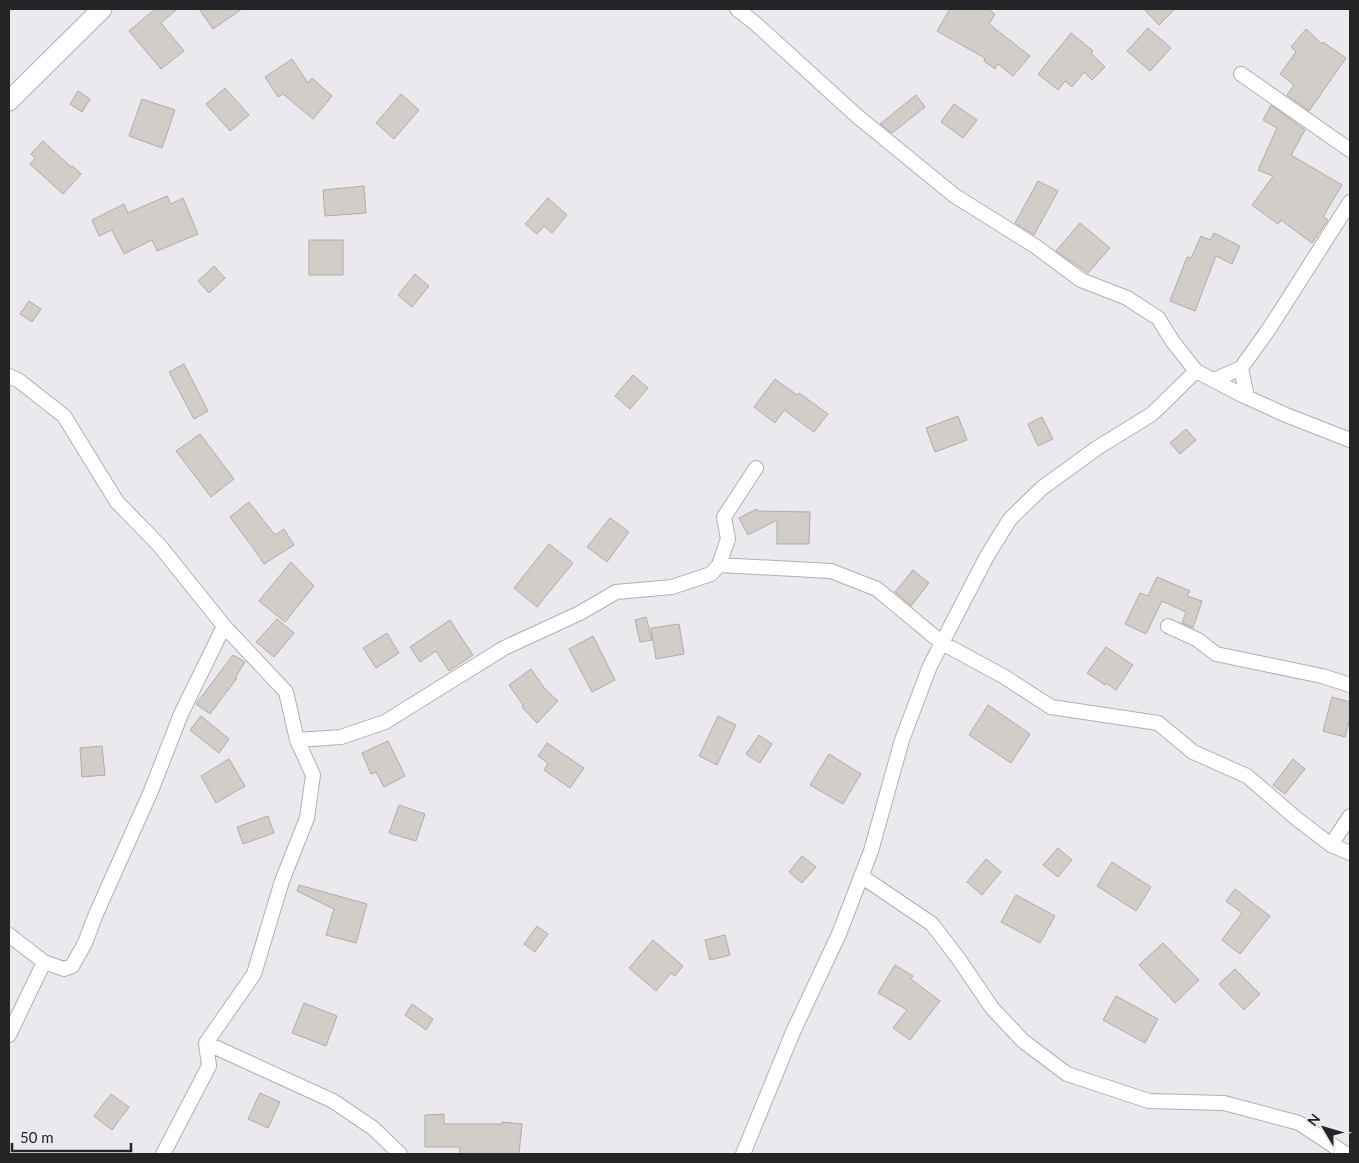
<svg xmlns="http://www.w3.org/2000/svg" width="1359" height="1163" viewBox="0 0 1359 1163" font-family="Lato,sans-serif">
  <rect width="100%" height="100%" fill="#ebe9ed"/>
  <path fill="#d1cdc9" stroke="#afaba8" d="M 155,9 L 177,9 L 161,23 L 184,51 L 161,69 L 129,31 Z
    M 199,9 L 242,9 L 213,29 Z
    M 950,9 L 987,9 L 995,14 L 989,24 L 1030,56 L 1013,76 L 998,64 L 995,69 L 984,61 L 985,59 L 983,57 L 937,31 Z
    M 1144,9 L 1175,9 L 1159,25 Z
    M 1148,28 L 1171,48 L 1150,71 L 1127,51 Z
    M 1306,29 L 1322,44 L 1323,42 L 1346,58 L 1309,111 L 1287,95 L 1294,85 L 1280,74 L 1296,52 L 1291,47 Z
    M 1071,33 L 1093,51 L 1091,53 L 1105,67 L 1092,80 L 1084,72 L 1072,87 L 1065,81 L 1058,90 L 1038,74 Z
    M 292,59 L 308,83 L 312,78 L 332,96 L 313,119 L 283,94 L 278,97 L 265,77 Z
    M 225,88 L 249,115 L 230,131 L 206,104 Z
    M 78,91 L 90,99 L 82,112 L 70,104 Z
    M 401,94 L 419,110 L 394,139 L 376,123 Z
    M 916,95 L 925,107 L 892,133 L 880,124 Z
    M 142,99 L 175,110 L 162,148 L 129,136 Z
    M 954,104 L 977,120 L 963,138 L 941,122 Z
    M 1271,105 L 1305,130 L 1291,155 L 1342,185 L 1323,217 L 1328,220 L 1312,243 L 1281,220 L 1278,224 L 1252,205 L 1273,176 L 1258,170 L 1277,128 L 1263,120 Z
    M 43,141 L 71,167 L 73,166 L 81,174 L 63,194 L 30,164 L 35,158 L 31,154 Z
    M 1038,181 L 1058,191 L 1034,235 L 1015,223 Z
    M 364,186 L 366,213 L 325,216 L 323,190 Z
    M 167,196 L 171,204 L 183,198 L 198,234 L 157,251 L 152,240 L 124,254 L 112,230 L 99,236 L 92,220 L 124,204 L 128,213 Z
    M 548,198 L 567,215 L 552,233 L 544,226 L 537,234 L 525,224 Z
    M 1080,223 L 1110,248 L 1088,273 L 1056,251 Z
    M 1214,233 L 1240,246 L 1232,264 L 1216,256 L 1195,311 L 1170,301 L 1187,257 L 1191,258 L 1201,236 L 1210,240 Z
    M 309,240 L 343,240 L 343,275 L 309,275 Z
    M 214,266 L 225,278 L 209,293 L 198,281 Z
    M 415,274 L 429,286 L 412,307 L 398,295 Z
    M 29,301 L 41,309 L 32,322 L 20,314 Z
    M 184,364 L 208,411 L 194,419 L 169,372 Z
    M 633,375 L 648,388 L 630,409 L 615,396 Z
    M 775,379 L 797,395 L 799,393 L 828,414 L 814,432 L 784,410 L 775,423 L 754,407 Z
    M 958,416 L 967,440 L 935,452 L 926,428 Z
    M 1042,417 L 1053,439 L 1038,446 L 1028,424 Z
    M 1186,429 L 1196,440 L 1180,454 L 1170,443 Z
    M 200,434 L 234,479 L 211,497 L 176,451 Z
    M 249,502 L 275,535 L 284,529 L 294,545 L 264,564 L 254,549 L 230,517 Z
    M 757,509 L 758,511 L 810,512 L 809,544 L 777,544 L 777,520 L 748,535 L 739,518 Z
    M 610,518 L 629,532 L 607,562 L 587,547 Z
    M 549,544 L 573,563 L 537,607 L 514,588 Z
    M 291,562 L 314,586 L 285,622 L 259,601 Z
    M 913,570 L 929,583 L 911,606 L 895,592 Z
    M 1157,577 L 1190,591 L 1187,596 L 1202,601 L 1193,628 L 1182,623 L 1186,612 L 1162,601 L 1146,634 L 1125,624 L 1140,593 L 1148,596 Z
    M 646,617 L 652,640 L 640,642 L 635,620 Z
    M 277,619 L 294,633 L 274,657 L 256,642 Z
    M 450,620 L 473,655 L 449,671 L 436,651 L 420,662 L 410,647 Z
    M 679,624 L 684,654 L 656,659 L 651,628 Z
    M 387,633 L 399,653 L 376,668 L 363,648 Z
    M 593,636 L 615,680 L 592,692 L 569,649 Z
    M 1106,647 L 1133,665 L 1116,690 L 1106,683 L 1105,685 L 1087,673 Z
    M 233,655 L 245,662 L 235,678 L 237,678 L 210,714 L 196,704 Z
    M 531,669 L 545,689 L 558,701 L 537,723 L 522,707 L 523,705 L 509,685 Z
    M 1332,697 L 1350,702 L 1350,718 L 1345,737 L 1323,731 Z
    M 988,705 L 1030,734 L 1011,763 L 969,735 Z
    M 201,716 L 229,739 L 219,753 L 190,730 Z
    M 718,716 L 736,725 L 717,765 L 699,756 Z
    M 759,735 L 772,744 L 760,763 L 746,754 Z
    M 388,741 L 405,776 L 384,787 L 376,772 L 371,774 L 362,753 Z
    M 547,743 L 584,768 L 570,788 L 544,770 L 548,763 L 538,756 Z
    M 102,746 L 105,775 L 82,777 L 80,748 Z
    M 829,754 L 861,774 L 843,804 L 810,785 Z
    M 229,759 L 245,786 L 216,803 L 201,776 Z
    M 1293,759 L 1305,769 L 1285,794 L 1273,785 Z
    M 399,805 L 425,814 L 416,841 L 389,833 Z
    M 268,816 L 274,833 L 243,844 L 237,827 Z
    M 1058,848 L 1072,860 L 1058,877 L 1043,865 Z
    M 802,856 L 816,867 L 802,883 L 789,872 Z
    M 986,859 L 1001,872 L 982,895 L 967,882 Z
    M 1112,862 L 1151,887 L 1136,911 L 1097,886 Z
    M 299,885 L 367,904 L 356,943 L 326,935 L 334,909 L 297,891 Z
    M 1235,889 L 1270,916 L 1240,954 L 1222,940 L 1242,913 L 1226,901 Z
    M 1016,895 L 1055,916 L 1040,943 L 1001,922 Z
    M 537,926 L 548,934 L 535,952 L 524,944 Z
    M 725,935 L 730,955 L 710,960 L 705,940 Z
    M 653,940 L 683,966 L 675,976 L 671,973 L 656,991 L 629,968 Z
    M 1163,943 L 1199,980 L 1175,1003 L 1139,965 Z
    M 895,965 L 913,976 L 911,979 L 940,1001 L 910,1040 L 893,1028 L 907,1010 L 878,993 Z
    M 1235,969 L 1260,994 L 1244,1010 L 1219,984 Z
    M 1116,996 L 1158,1019 L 1145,1043 L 1103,1020 Z
    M 304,1003 L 337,1016 L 326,1046 L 292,1033 Z
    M 412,1004 L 433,1019 L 426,1030 L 405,1015 Z
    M 260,1093 L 280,1102 L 268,1128 L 248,1119 Z
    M 111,1094 L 129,1107 L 112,1130 L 94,1116 Z
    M 444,1114 L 444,1124 L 502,1124 L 502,1122 L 522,1124 L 519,1154 L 460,1154 L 460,1147 L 425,1147 L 425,1115 Z"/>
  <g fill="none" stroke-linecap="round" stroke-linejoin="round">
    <defs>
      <path id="minor" d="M 737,9 L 756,24 L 857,116 L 955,196 L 1035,246 L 1081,280 L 1127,298 L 1158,318 L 1173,342 L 1196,371 L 1242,395 L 1286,415 L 1350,440
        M 1241,74 L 1350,150
        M 1241,368 L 1247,397
        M 9,376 L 18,380 L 64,416 L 117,502 L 159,545 L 224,626 L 286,692 L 297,740 L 313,775 L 307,818 L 282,881 L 254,974 L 206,1043 L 209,1066 L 163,1154
        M 1214,380 L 1241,368 L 1269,329 L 1350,202
        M 719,565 L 831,571 L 877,589 L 942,643 L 1003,676 L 1051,707 L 1158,723 L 1193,752 L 1247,776 L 1297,819 L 1331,845 L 1350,853
        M 1168,626 L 1198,640 L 1216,654 L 1322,676 L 1350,685
        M 297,740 L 341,737 L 385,722 L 504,648 L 580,613 L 616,592 L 672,587 L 711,574 L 719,565 L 728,539 L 724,517 L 756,468
        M 1331,845 L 1350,816
        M 861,876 L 932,924 L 958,958 L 992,1008 L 1023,1041 L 1067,1074 L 1149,1101 L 1224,1103 L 1299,1123 L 1346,1154
        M 9,935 L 44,962 L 64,969 L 72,966 L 85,943 L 96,914 L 151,791 L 181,714 L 224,626
        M 9,1035 L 44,962
        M 206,1043 L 333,1101 L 373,1128 L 400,1154
        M 743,1154 L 793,1032 L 839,934 L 871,851 L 902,740 L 930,666 L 987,556 L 1010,519 L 1042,488 L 1097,448 L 1152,414 L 1196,371"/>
      <path id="secondary" d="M 9,101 L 102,9"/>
    </defs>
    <use href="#minor" stroke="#b2afb4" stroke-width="16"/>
    <use href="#secondary" stroke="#b2afb4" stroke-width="21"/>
    <use href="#minor" stroke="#fff" stroke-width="14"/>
    <use href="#secondary" stroke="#fff" stroke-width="19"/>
  </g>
  <rect width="1359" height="1163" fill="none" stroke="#242325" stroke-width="20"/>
  <g transform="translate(1324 1128) rotate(308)" stroke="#ebe9ed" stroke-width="4" paint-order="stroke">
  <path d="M0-4L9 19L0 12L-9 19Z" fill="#242325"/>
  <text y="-8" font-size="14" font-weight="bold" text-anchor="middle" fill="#242325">N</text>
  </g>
  <path d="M12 1143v8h119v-8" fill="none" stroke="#242325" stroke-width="2.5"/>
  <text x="20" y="1143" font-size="15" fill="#242325" stroke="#ebe9ed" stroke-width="4" paint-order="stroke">50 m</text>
</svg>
